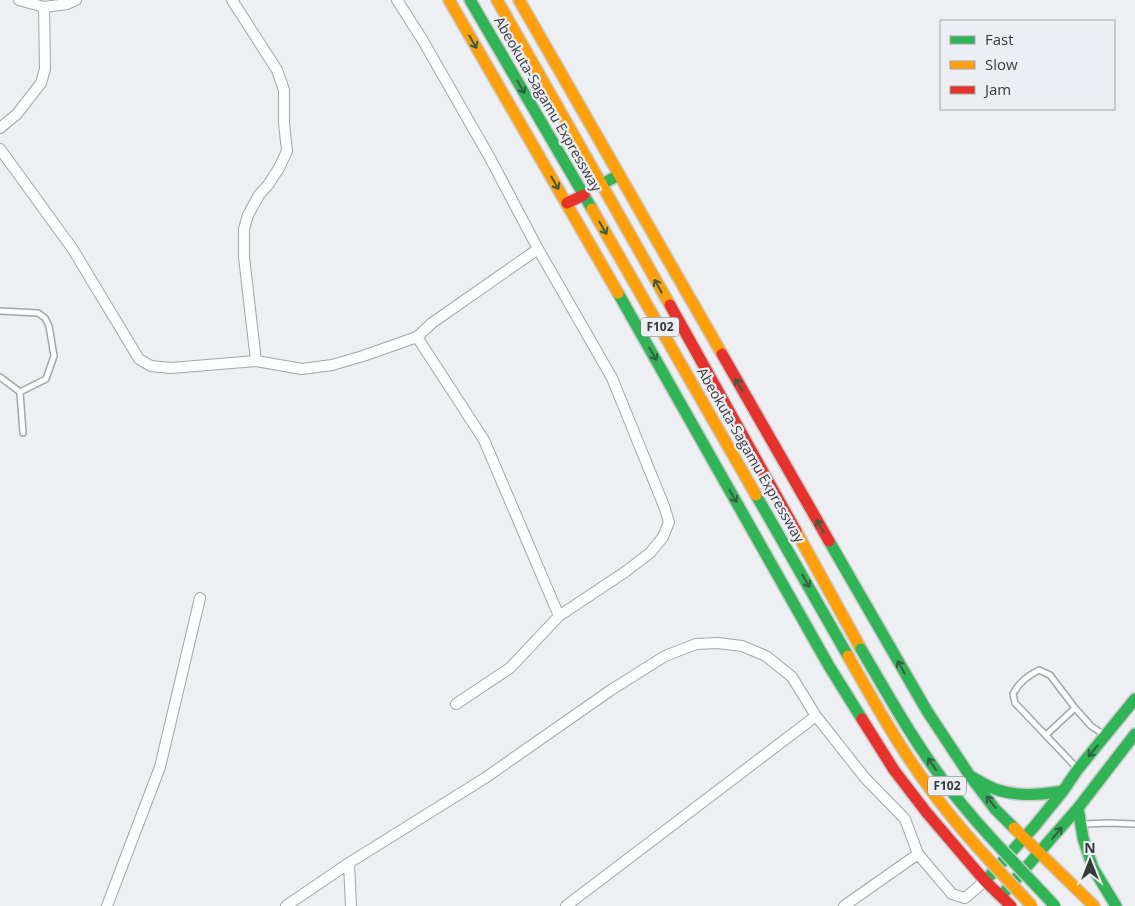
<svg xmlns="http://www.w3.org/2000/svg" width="1135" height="906" viewBox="0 0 1135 906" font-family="'Open Sans',sans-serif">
  <rect width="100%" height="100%" fill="#edeff2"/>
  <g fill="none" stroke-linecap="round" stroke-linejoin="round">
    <defs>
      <path id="lane" d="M 0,311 L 38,313 L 45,318 L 49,326 L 54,356 L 46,379 L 20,392
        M 0,377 L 20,392 L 23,433
        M 1046,735 L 1075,708
        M 1076,767 L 1015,703 L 1013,694 C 1019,682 1028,676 1039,670 L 1050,675 L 1075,708 L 1091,726 L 1103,734
        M 1084,824 L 1109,823 L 1135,824"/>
      <path id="street" d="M 19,0 L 44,7 L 67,4 L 76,0
        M 232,0 L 277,70 L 284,90 L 284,123 L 287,151 L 279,168 L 268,185 L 259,195 L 248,215 L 244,229 L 244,257 L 256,361
        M 397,0 L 422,39 L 490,158 L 538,249 L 612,378 L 664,506 L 669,522 L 663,537 L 650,553 L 625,572 L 559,616 L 510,668 L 456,704
        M 0,128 L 17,114 L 41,83 L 45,69 L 44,7
        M 0,149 L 72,248 L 139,359 L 151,366 L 171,368 L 256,361 L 302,369 L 332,365 L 363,356 L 417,337 L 432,323 L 538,249
        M 417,337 L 484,440 L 559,616
        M 349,863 L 351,906
        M 107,906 L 160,767 L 200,598
        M 286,906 L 349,863 L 485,778 L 611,690 L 665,656 L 696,644 L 718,643 L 742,646 L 766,656 L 792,677 L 816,716 L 865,778 L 905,819 L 918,854 L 952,894 L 965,898 L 985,881
        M 566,906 L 816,716
        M 844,906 L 918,854"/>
      <path id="fast" d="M 470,0 L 592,209
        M 602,184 L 619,175
        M 618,293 L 829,666 L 862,719
        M 756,495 L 848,656
        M 829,541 L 927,711 L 970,776 L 995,809 L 1014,828
        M 970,776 C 978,780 986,786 995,789 C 1017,797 1040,795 1063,791
        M 1078,808 L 1083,838 L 1093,868 L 1116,906
        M 985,881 L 1033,828 L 1063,791 L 1078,769 L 1135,699
        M 1001,896 L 1078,808 L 1135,734"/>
      <path id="slow" d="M 449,0 L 618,293
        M 497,0 L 670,305
        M 519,0 L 722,354
        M 592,209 L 756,495
        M 796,531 L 861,649
        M 1014,828 L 1094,906"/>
      <path id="jam" d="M 567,203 L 584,195
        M 670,305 L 796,531
        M 722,354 L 829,541
        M 862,719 L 894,770 L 927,813 L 985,881 L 1011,906"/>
    </defs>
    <use href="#lane" stroke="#a3a5a7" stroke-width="8"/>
    <use href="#street" stroke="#a3a5a7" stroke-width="12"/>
    <use href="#fast" stroke="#c9cacb" stroke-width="14"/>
    <use href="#slow" stroke="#c9cacb" stroke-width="14"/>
    <use href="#jam" stroke="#c9cacb" stroke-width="14"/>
    <use href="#lane" stroke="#fcfdfd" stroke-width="5"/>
    <use href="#street" stroke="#fcfdfd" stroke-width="10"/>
    <use href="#fast" stroke="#30b455" stroke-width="11"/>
    <use href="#slow" stroke="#ff9f0a" stroke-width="11"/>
    <use href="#jam" stroke="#e5322d" stroke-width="11"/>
    <defs>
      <path id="fast-bridge" d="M 861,649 C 888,695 914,742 946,784 C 979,828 1018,866 1055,906"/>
      <path id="slow-bridge" d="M 848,656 C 872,698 895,740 923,779 C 955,825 994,866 1032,906"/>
    </defs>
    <use href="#fast-bridge" stroke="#c9cacb" stroke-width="14" stroke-linecap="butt"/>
    <use href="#slow-bridge" stroke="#c9cacb" stroke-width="14" stroke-linecap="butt"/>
    <use href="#fast-bridge" stroke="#30b455" stroke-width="11"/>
    <use href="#slow-bridge" stroke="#ff9f0a" stroke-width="11"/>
  </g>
  <defs><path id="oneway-shaft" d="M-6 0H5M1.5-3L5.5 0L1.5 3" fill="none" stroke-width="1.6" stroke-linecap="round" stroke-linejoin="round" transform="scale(1.25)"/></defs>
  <g stroke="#365e43">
    <use href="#oneway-shaft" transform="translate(473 42) rotate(60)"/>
    <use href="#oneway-shaft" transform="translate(521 87) rotate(60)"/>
    <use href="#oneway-shaft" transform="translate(555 183) rotate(60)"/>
    <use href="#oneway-shaft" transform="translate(603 228) rotate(60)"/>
    <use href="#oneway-shaft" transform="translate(658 286) rotate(-119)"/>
    <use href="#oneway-shaft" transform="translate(653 354) rotate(60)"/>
    <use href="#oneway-shaft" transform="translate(739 385) rotate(-120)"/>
    <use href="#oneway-shaft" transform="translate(733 496) rotate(60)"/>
    <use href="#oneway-shaft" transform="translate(820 526) rotate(-120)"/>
    <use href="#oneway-shaft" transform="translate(806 581) rotate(60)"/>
    <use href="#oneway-shaft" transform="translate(901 667) rotate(-120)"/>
    <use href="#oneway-shaft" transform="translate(1093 751) rotate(130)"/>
    <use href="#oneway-shaft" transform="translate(932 764) rotate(-125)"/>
    <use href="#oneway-shaft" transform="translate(991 802) rotate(-128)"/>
    <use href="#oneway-shaft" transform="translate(1057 833) rotate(-50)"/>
  </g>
  <g text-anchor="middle" stroke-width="4.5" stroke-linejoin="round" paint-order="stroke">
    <g fill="#eceef3" stroke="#6e6f72" stroke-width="1">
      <rect x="641" y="317.5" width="38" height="19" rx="4"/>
      <rect x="928" y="776.5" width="38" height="19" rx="4"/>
    </g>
    <g font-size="12" font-weight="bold" fill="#38393b">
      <text x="660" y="331">F102</text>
      <text x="947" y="790">F102</text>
    </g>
    <g font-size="14" fill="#38393b" stroke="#eceef3">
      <text transform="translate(548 104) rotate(60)" y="5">Abeokuta-Sagamu Expressway</text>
      <text transform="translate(751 455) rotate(60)" y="5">Abeokuta-Sagamu Expressway</text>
    </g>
  </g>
  <rect x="940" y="20" width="175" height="90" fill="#eceef3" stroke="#a4a6a9"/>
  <rect x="950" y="36" width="25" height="8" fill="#30b455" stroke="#a4a6a9"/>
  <text x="985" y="45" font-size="15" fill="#38393b">Fast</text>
  <rect x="950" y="61" width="25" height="8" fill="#ff9f0a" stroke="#a4a6a9"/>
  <text x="985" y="70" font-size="15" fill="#38393b">Slow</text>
  <rect x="950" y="86" width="25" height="8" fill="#e5322d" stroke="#a4a6a9"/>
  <text x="985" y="95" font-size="15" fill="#38393b">Jam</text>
  <g transform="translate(1090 861)" stroke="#eceef3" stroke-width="4" paint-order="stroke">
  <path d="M0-4L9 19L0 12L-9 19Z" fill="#38393b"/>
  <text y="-8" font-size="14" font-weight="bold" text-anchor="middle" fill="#38393b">N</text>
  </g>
</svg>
